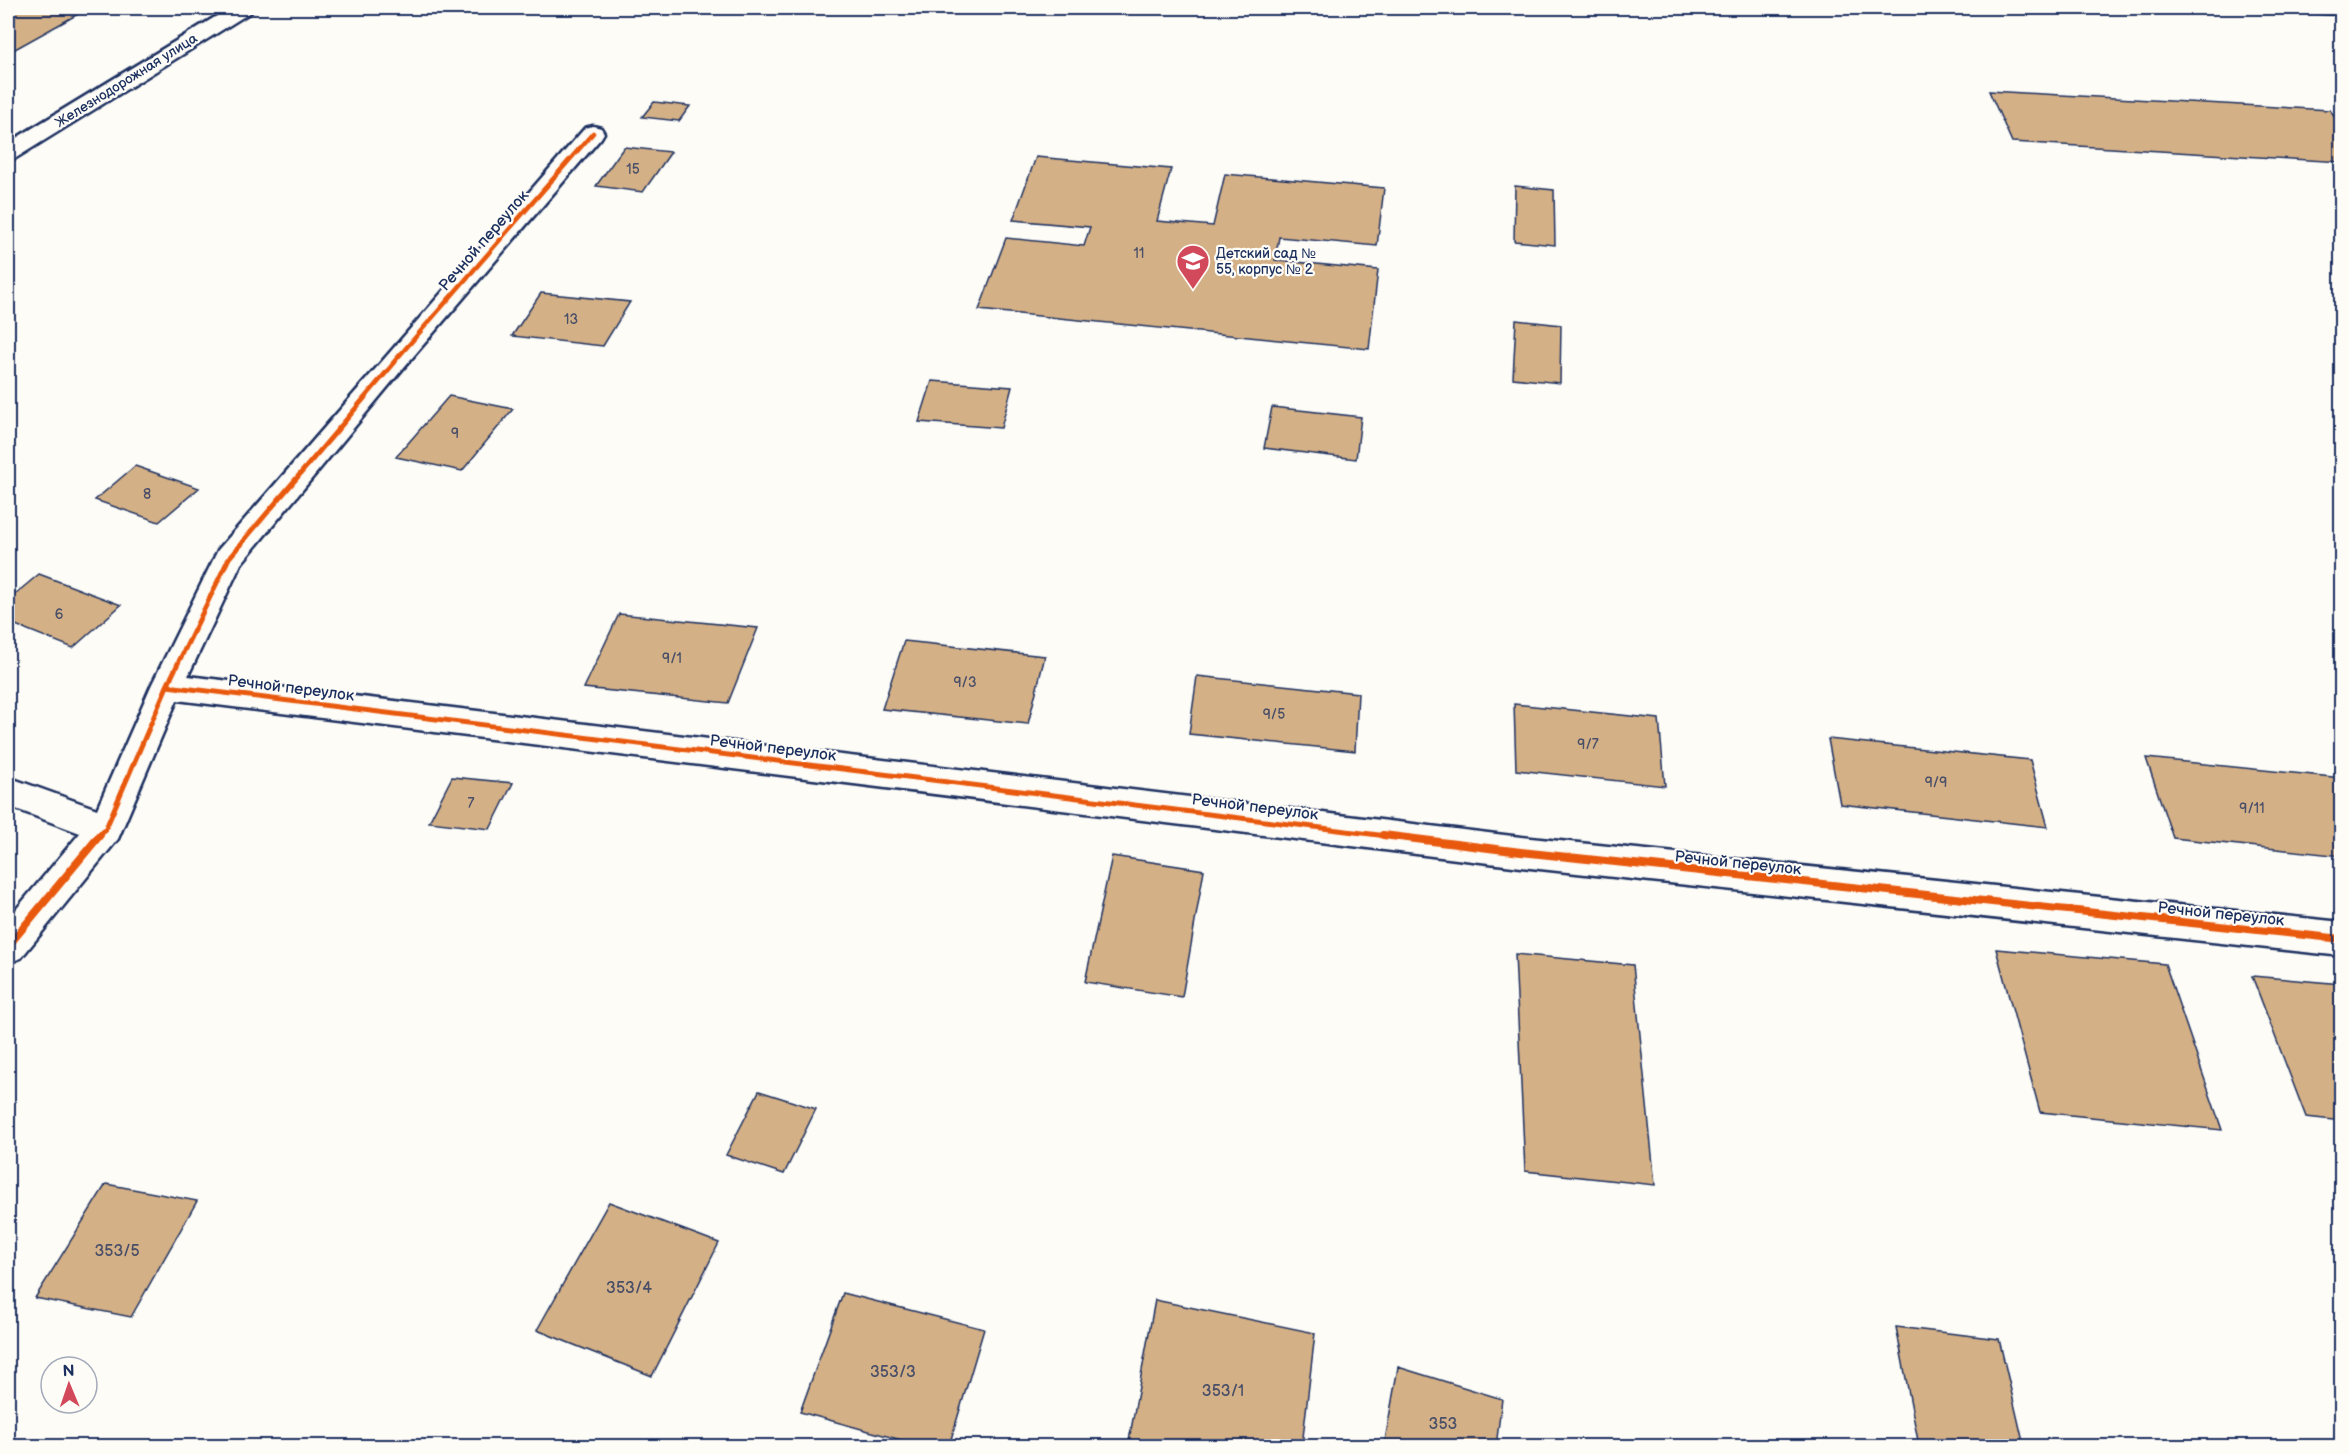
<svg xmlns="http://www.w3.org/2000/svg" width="2349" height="1454" viewBox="0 0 2349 1454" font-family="'Balsamiq Sans',sans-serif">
  <rect width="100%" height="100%" fill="#fdfcf7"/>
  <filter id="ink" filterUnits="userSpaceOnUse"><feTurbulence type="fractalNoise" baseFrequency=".0167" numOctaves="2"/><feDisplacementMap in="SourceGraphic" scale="12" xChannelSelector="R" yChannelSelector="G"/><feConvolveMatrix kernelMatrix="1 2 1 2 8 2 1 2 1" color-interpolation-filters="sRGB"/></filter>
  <g filter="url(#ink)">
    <path fill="#d4b086" stroke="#1b2f5e" stroke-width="1.5" d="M 8,8 L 89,8 L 8,53 Z
      M 2221,8 L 2342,8 L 2342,16 Z
      M 1989,91 L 2330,110 L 2342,126 L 2342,162 L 2012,142 Z
      M 654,102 L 690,106 L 679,121 L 642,117 Z
      M 624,147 L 671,152 L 643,192 L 596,186 Z
      M 1036,157 L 1171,169 L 1157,221 L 1213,226 L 1225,174 L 1384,188 L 1377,246 L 1279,237 L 1275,260 L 1378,270 L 1369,349 L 979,310 L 1006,238 L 1084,246 L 1090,227 L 1013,220 Z
      M 1515,186 L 1554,190 L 1555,245 L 1514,241 Z
      M 541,293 L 630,302 L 603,346 L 512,336 Z
      M 1516,320 L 1561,325 L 1560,383 L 1513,378 Z
      M 932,381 L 1012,387 L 1001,428 L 919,422 Z
      M 449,396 L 513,409 L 462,471 L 396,457 Z
      M 1272,407 L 1361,417 L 1356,459 L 1264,448 Z
      M 135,466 L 199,488 L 159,522 L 95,500 Z
      M 39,574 L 121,605 L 73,648 L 8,622 L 8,600 Z
      M 619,614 L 758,628 L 728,703 L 584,688 Z
      M 904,641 L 1045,656 L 1028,724 L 882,709 Z
      M 1197,676 L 1358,693 L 1355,751 L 1189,734 Z
      M 1514,704 L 1659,719 L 1665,786 L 1516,770 Z
      M 1828,739 L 2030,760 L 2048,827 L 1840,804 Z
      M 2146,758 L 2342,778 L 2342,856 L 2173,838 Z
      M 452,777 L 513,783 L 490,829 L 429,822 Z
      M 1112,856 L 1204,870 L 1182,997 L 1085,982 Z
      M 1996,949 L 2165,964 L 2222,1130 L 2040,1112 Z
      M 1515,954 L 1633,965 L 1655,1185 L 1525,1171 Z
      M 2252,976 L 2342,984 L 2342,1121 L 2306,1117 Z
      M 759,1091 L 816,1109 L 784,1174 L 726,1155 Z
      M 106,1184 L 197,1201 L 131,1317 L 35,1298 Z
      M 609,1202 L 719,1243 L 652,1376 L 537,1330 Z
      M 843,1293 L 984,1329 L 949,1446 L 923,1446 L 800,1412 Z
      M 1155,1300 L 1315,1333 L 1302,1446 L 1128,1446 Z
      M 1896,1327 L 1999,1339 L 2024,1446 L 1919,1446 Z
      M 1398,1367 L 1502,1399 L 1496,1446 L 1384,1446 Z"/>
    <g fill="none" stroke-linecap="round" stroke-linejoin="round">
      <defs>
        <path id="minor" d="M 230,8 L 254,8 L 251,12 L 16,158 L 8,160 L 8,143 Z
          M 593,126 L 601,128 L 604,133 L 601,138 L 405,366 L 241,564 L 188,676 L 1521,837 L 2342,922 L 2342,956 L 1521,867 L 177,700 L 118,839 L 21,958 L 8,963 L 8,919 L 80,833 L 8,806 L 8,777 L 97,809 L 151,686 L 218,550 L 585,128 Z"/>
      </defs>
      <use href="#minor" stroke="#1b2f5e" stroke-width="5"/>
      <use href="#minor" fill="#fdfcf7" fill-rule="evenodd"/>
      <defs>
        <path id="cycleway-far2" d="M 393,363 L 593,133"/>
        <path id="cycleway-far1" d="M 167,686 L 1395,837
          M 99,837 L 106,828 L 167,686 L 229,558 L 395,362"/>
        <path id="cycleway" d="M 1383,835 L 1521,852 L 2342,939
          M 8,946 L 100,835"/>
      </defs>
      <use href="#cycleway-far2" stroke="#fdfcf7" stroke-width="8"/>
      <use href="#cycleway-far1" stroke="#fdfcf7" stroke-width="9"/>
      <use href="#cycleway" stroke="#fdfcf7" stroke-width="11"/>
      <use href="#cycleway-far2" stroke="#e8590c" stroke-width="4.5"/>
      <use href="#cycleway-far1" stroke="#e8590c" stroke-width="5"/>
      <use href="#cycleway" stroke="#e8590c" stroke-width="8"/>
    </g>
  </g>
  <defs>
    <symbol id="school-pin" viewBox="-11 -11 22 30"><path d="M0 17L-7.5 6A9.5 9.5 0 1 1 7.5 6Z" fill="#d1495b" stroke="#fdfcf7"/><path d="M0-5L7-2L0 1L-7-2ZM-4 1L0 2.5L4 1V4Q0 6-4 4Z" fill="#fff"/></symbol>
  </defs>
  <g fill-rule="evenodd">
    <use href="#school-pin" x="1174" y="242" width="38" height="52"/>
  </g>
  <g text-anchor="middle" stroke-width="4.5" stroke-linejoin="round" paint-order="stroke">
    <g font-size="14" fill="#1b2f5e" stroke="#fdfcf7">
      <text transform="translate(126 80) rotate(-32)" y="5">Железнодорожная улица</text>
    </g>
    <g font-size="14" fill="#494f68">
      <text x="633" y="174">15</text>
      <text x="1139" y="258">11</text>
      <text x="571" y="324">13</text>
      <text x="455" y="438">9</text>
      <text x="147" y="499">8</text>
      <text x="59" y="619">6</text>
      <text x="672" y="663">9/1</text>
      <text x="965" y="687">9/3</text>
      <text x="1274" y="719">9/5</text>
      <text x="1588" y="749">9/7</text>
      <text x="1936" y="787">9/9</text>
      <text x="471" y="808">7</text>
      <text x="2252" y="813">9/11</text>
    </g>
    <g font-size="14" fill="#1b2f5e" stroke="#fdfcf7" text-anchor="start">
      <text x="1216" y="258">Детский сад №<tspan x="1216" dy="16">55, корпус № 2</tspan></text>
    </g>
    <g font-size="16" fill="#1b2f5e" stroke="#fdfcf7">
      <text transform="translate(483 240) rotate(-49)" y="6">Речной переулок</text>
      <text transform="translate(291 687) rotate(7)" y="6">Речной переулок</text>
      <text transform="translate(773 747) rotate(7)" y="6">Речной переулок</text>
      <text transform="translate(1255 806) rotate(7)" y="6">Речной переулок</text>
      <text transform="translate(1738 862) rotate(6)" y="6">Речной переулок</text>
      <text transform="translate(2221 913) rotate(6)" y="6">Речной переулок</text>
    </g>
    <g font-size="16" fill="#494f68">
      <text x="117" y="1256">353/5</text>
      <text x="629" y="1293">353/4</text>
      <text x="893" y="1377">353/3</text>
      <text x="1223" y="1396">353/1</text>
      <text x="1443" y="1429">353</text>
    </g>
  </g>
  <rect width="2349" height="1454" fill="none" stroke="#fdfcf7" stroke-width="30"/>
  <rect x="15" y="15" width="2319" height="1424" fill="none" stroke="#1b2f5e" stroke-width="2" filter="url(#ink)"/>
  <g transform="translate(69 1385) rotate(358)"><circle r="28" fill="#fdfcf7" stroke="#a3aaba" stroke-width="1.5"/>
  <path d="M0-4.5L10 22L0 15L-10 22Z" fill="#d1495b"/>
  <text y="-9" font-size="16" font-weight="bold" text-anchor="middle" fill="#1b2f5e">N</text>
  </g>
</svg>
